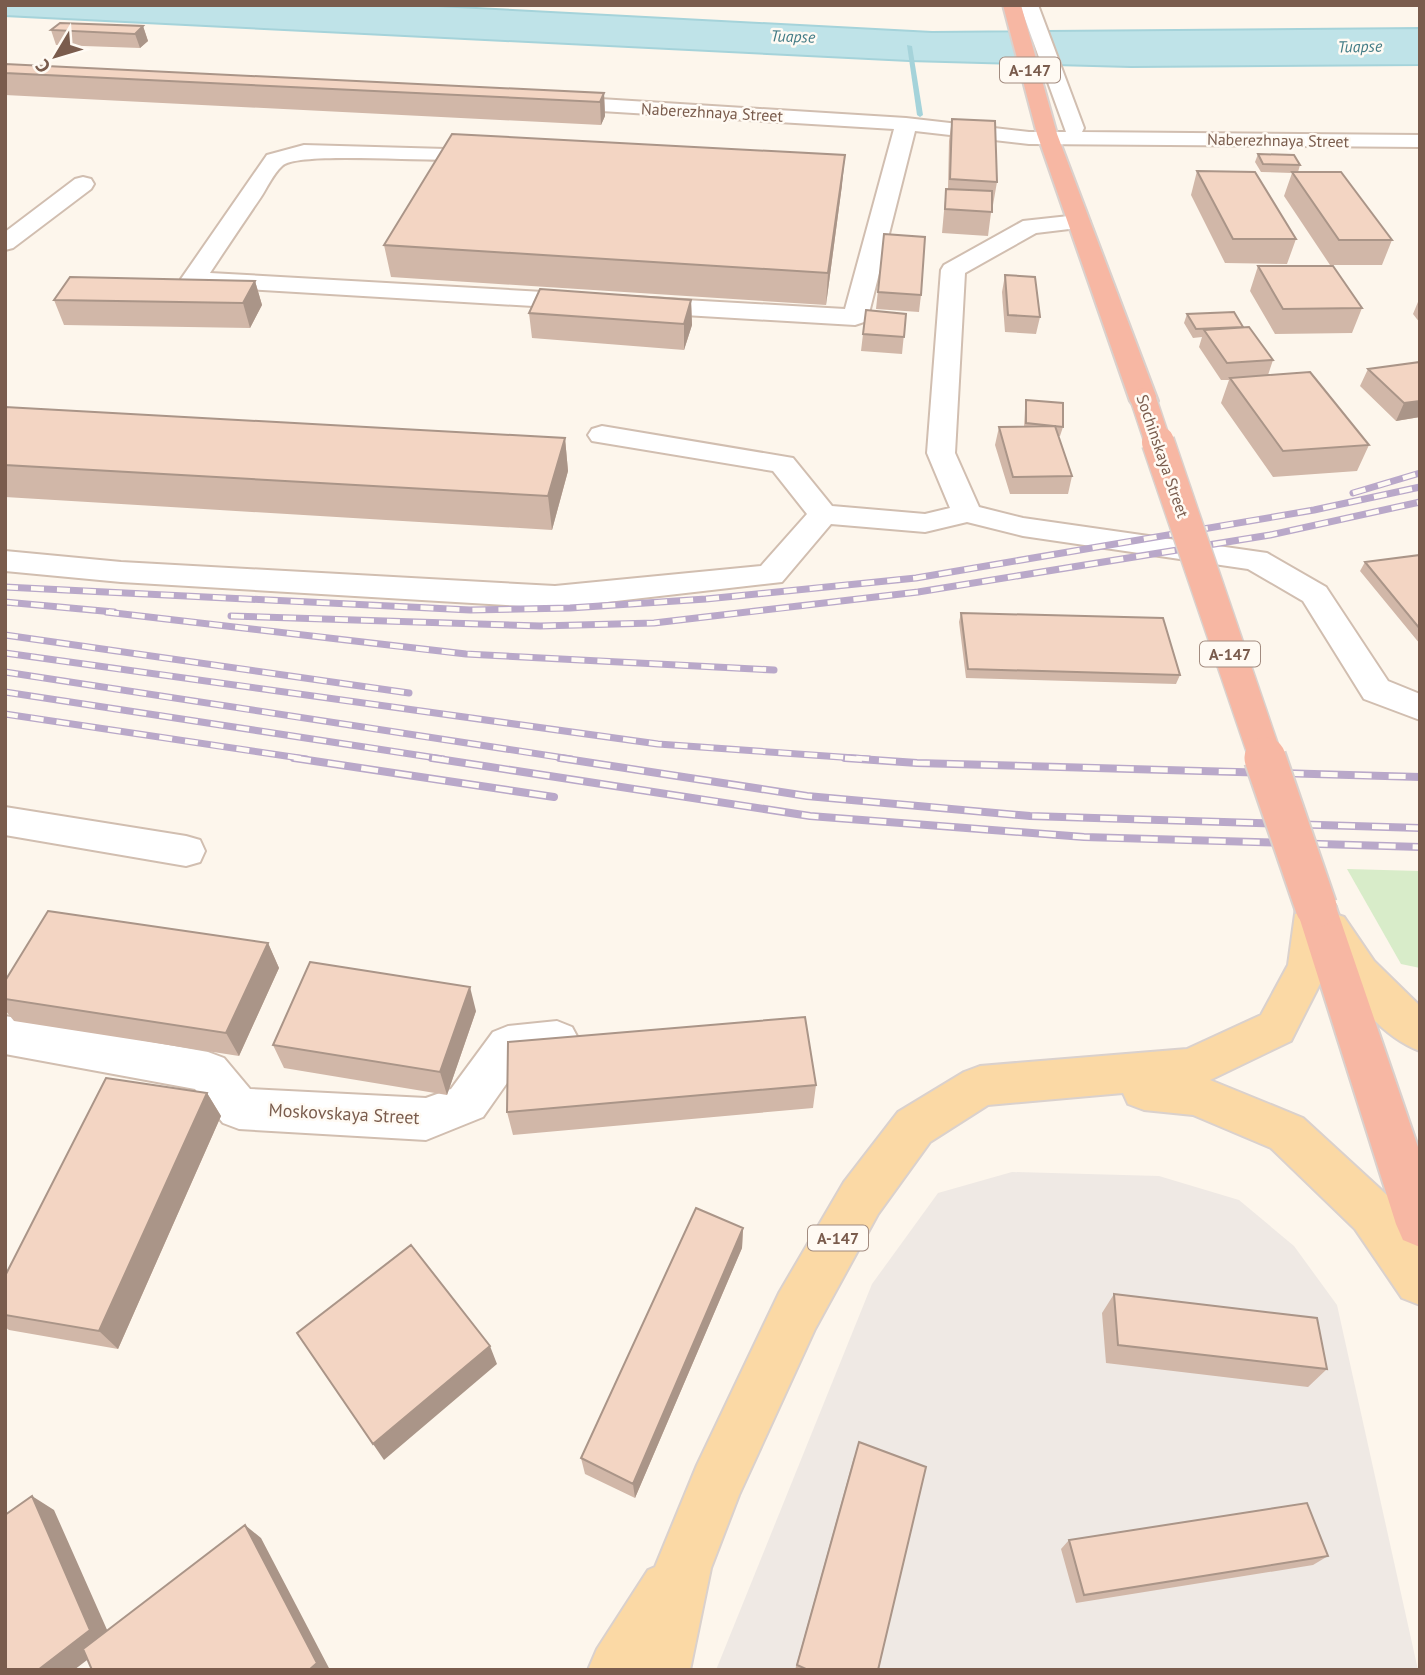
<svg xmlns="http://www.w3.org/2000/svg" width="1425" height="1675" viewBox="0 0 1425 1675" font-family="'PT Sans',sans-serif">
  <rect width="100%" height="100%" fill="#fdf6ec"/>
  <path fill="#efe9e4" d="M 1012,1172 L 1159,1176 L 1239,1200 L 1294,1246 L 1337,1305 L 1418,1670 L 716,1670 L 872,1284 L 938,1193 Z"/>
  <path fill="#d8ecc9" d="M 1347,869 L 1420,871 L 1420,968 L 1401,964 Z"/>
  <path fill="#bfe3e8" stroke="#a5d3da" stroke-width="2" d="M 5,5 L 419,5 L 932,32 L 1420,28 L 1420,65 L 1131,67 L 909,61 L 5,16 Z"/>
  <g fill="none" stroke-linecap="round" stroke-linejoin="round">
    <path fill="#a5d3da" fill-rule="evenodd" d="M 907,45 L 912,46 L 923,115 L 920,117 L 917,115 Z"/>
    <defs>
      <path id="minor" d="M 1020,5 L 1038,5 L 1084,128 L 1082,132 L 1420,135 L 1420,147 L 1029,144 L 915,131 L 868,317 L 864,322 L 855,325 L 193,286 L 184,284 L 181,279 L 267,155 L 304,145 L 446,149 L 473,145 L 499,147 L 502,152 L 499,157 C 459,166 300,149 282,166 C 273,174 267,188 261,197 C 244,222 227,247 210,273 L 845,309 L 894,129 L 552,108 L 545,106 L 542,102 L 545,98 L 552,96 L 906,118 L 1029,132 L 1066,132 Z
        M 83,177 L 91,179 L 94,184 L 91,189 L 13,248 L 5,250 L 5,232 L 75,179 Z
        M 1078,215 L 1086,217 L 1090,222 L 1086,227 L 1036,233 L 965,273 L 955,453 L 979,507 L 1023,518 L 1267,553 L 1326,587 L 1388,681 L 1420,694 L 1420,720 L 1364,699 L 1303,601 L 1248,569 L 1023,536 L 967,522 L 925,532 L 831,524 L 782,582 L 555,608 L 121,582 L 5,571 L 5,551 L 121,562 L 555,586 L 761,566 L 807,514 L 773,471 L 592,441 L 588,435 L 592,429 L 602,426 L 793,458 L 832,506 L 925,514 L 950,508 L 927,453 L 941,270 L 944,265 L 1023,221 Z
        M 5,807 L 186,836 L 200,840 L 205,851 L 200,862 L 186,866 L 5,835 Z
        M 5,1016 L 208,1052 L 224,1058 L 250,1089 L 426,1098 L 451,1089 L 493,1032 L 508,1026 L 557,1021 L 572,1027 L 579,1040 L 572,1053 L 557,1059 L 521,1063 L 483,1117 L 426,1140 L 239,1129 L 223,1123 L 195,1089 L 5,1054 Z"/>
      <path id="major" d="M 1316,891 L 1330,896 L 1336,907 L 1335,914 L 1344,917 L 1374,961 L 1420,1006 L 1420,1051 C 1382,1037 1351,997 1330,964 L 1291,1041 L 1210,1080 L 1303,1118 L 1389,1197 L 1420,1239 L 1420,1305 L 1402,1298 L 1355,1229 L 1271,1148 L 1193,1115 L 1144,1110 L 1128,1104 L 1123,1093 L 988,1105 L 930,1142 L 878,1214 L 815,1329 L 739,1495 L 711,1568 L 690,1670 L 588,1670 L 597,1649 L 648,1570 L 655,1567 L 697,1465 L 779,1293 L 844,1182 L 898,1112 L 964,1072 L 980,1066 L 1187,1049 L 1261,1015 L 1288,965 L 1296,907 L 1302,896 Z"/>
      <path id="highway" d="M 1003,5 L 1021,5 L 1057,134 L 1158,401 L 1154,407 L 1144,409 L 1134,407 L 1130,401 L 1037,134 Z
        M 1316,891 L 1330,896 L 1336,907 L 1420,1153 L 1420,1247 L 1403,1240 L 1396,1224 L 1296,907 L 1302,896 Z"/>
    </defs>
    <use href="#minor" stroke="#d1beb0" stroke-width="4"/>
    <use href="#major" stroke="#dad1cd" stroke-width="4"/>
    <use href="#highway" stroke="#dad1cd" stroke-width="4"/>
    <use href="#minor" fill="#fff" fill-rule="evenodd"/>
    <use href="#major" fill="#fbd9a5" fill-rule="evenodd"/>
    <use href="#highway" fill="#f7b7a3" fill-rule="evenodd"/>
    <defs>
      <path id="rail-far1" d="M 1353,493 L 1420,473
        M 5,587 L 470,610 L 570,608 L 706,599 L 916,578 L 1314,510 L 1420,487
        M 5,602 L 114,612
        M 106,612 L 466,654 L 774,670
        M 231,616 L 540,626 L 654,623 L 918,592 L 1270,535 L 1420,502
        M 5,635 L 409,693
        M 5,653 L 658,744 L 869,759
        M 5,672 L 571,759
        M 5,692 L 443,759
        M 5,714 L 306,759"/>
      <path id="rail" d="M 294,758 L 554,797
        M 432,758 L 810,816 L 1084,837 L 1420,847
        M 560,758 L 807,796 L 1030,816 L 1420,828
        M 845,758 L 917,763 L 1420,777"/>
    </defs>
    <use href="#rail-far1" stroke="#b9a8c9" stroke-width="7"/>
    <use href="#rail" stroke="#b9a8c9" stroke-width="8"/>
    <use href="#rail-far1" stroke="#fffaf3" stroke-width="4.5" stroke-dasharray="13" stroke-linecap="butt"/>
    <use href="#rail" stroke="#fffaf3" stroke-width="5" stroke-dasharray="17" stroke-linecap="butt"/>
    <defs>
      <path id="highway-bridge-far2" d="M 1144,401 L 1158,443"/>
      <path id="highway-bridge-far1" d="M 1158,442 L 1266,759"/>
      <path id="highway-bridge" d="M 1265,758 L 1316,907"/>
    </defs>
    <use href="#highway-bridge-far2" stroke="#dad1cd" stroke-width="28" stroke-linecap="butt"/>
    <use href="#highway-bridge-far1" stroke="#dad1cd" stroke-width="35" stroke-linecap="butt"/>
    <use href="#highway-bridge" stroke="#dad1cd" stroke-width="45" stroke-linecap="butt"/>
    <use href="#highway-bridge-far2" stroke="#f7b7a3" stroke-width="25"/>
    <use href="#highway-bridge-far1" stroke="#f7b7a3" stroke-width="32"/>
    <use href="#highway-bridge" stroke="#f7b7a3" stroke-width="41"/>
  </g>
  <path fill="#d1b7a8" d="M 143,26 L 148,41 L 140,48 L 56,45 L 51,30 Z
    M 5,64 L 604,93 L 605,116 L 601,125 L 5,95 Z
    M 952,119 L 997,182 L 993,205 L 992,205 L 988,236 L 942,233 L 946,189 L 948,189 L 949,141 Z
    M 1258,154 L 1300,165 L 1298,172 L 1392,240 L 1382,265 L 1330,265 L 1284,196 L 1292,173 L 1261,172 L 1255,162 Z
    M 1197,171 L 1296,239 L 1287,264 L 1225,263 L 1191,195 Z
    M 842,185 L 826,305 L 391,277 L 384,245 Z
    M 884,234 L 921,295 L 919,312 L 876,309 Z
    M 1258,266 L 1362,308 L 1352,333 L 1275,334 L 1250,291 Z
    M 1005,275 L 1040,317 L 1036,334 L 1005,332 L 1002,292 Z
    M 255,281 L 262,305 L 250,328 L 64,325 L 54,300 Z
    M 1420,297 L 1420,323 L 1413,314 Z
    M 691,300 L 692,325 L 684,350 L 532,338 L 529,313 Z
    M 906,314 L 902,354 L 861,351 L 863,334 Z
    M 1187,314 L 1243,327 L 1273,360 L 1268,375 L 1369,445 L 1357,471 L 1273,477 L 1221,403 L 1229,380 L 1221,380 L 1199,347 L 1202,337 L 1193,338 L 1184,323 Z
    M 1420,362 L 1420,417 L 1396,421 L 1360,386 L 1368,369 Z
    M 1026,400 L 1063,427 L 1060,436 L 1058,436 L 1072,476 L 1068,494 L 1010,494 L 995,445 L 999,427 L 1024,427 L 1025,409 Z
    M 5,407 L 565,438 L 568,471 L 552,530 L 5,497 Z
    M 1420,555 L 1420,644 L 1360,571 L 1365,562 Z
    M 961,613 L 1180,675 L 1176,684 L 966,678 L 959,622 Z
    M 268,943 L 279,968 L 239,1056 L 14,1021 L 5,1010 L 5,981 Z
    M 476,1011 L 447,1095 L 284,1068 L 273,1045 Z
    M 816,1085 L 813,1108 L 513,1135 L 507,1112 Z
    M 207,1093 L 221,1116 L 118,1349 L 9,1330 L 5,1327 L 5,1276 Z
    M 743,1228 L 742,1248 L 635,1498 L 585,1474 L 581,1458 Z
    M 1114,1294 L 1327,1369 L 1308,1387 L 1106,1363 L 1102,1313 Z
    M 854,1457 L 878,1670 L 795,1670 Z
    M 1069,1540 L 1328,1556 L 1313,1565 L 1076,1603 L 1061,1549 Z"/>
  <path fill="#aa9588" d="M 143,26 L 148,41 L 140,48 L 135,34 Z
    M 604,93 L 605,116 L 601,125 L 600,102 Z
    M 845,155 L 842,185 L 826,305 L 828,273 Z
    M 255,281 L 262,305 L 250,328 L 243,303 Z
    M 691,300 L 692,325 L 684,350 L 684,324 Z
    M 1420,401 L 1420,417 L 1396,421 L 1404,403 Z
    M 565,438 L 568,471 L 552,530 L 548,496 Z
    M 268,943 L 279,968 L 239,1056 L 226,1033 Z
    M 470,987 L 476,1011 L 447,1095 L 440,1072 Z
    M 207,1093 L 221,1116 L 118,1349 L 99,1331 Z
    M 743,1228 L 742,1248 L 635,1498 L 633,1484 Z
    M 490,1346 L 497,1364 L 384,1460 L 373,1444 Z
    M 32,1496 L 54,1510 L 112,1641 L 74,1670 L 38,1670 Z
    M 245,1525 L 261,1538 L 330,1670 L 309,1670 Z"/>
  <path fill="#f3d5c3" stroke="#aa9588" stroke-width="2" d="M 60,23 L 143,26 L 135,34 L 51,30 Z
    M 5,64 L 604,93 L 600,102 L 5,73 Z
    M 952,119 L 995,121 L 997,182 L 950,179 Z
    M 452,134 L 845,155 L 828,273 L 384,245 Z
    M 1258,154 L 1294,155 L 1300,165 L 1263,164 Z
    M 1197,171 L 1255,172 L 1296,239 L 1233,239 Z
    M 1292,172 L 1341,172 L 1392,240 L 1339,240 Z
    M 946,189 L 992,191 L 992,212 L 945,209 Z
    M 884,234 L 925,237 L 921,295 L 878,292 Z
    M 1258,266 L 1333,266 L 1362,308 L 1283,309 Z
    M 1005,275 L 1035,277 L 1040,317 L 1008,315 Z
    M 70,277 L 255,281 L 243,303 L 54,300 Z
    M 540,289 L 691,300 L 684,324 L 529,313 Z
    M 866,310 L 906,314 L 904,337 L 863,334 Z
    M 1234,312 L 1243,327 L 1196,329 L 1187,314 Z
    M 1249,327 L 1273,360 L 1227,363 L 1204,330 Z
    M 1420,362 L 1420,401 L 1404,403 L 1368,369 Z
    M 1310,372 L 1369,445 L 1283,451 L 1230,378 Z
    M 1026,400 L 1063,403 L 1063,427 L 1026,423 Z
    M 5,407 L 565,438 L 548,496 L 5,465 Z
    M 1055,426 L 1072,476 L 1013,477 L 999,427 Z
    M 1420,555 L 1420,629 L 1365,562 Z
    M 961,613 L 1163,618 L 1180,675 L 968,669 Z
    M 48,911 L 268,943 L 226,1033 L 5,999 L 5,981 Z
    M 310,962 L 470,987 L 440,1072 L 273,1045 Z
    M 805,1017 L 816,1085 L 507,1112 L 508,1042 Z
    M 106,1078 L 207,1093 L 99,1331 L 5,1315 L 5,1276 Z
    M 696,1208 L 743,1228 L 633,1484 L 581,1458 Z
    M 411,1245 L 490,1346 L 373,1444 L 297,1333 Z
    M 1114,1294 L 1317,1318 L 1327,1369 L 1118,1345 Z
    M 859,1442 L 926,1467 L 878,1670 L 808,1670 L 797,1665 Z
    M 32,1496 L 90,1630 L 38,1670 L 5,1670 L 5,1515 Z
    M 1307,1503 L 1328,1556 L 1084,1595 L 1069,1540 Z
    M 245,1525 L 317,1663 L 309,1670 L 92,1670 L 83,1649 Z"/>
  <g text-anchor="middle" stroke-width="5" stroke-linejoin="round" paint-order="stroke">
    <g font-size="16" font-style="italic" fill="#437c86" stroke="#fffaf3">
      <text transform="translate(793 36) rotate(2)" y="6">Tuapse</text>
      <text transform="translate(1360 46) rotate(-1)" y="6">Tuapse</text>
    </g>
    <g fill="#fffaf3" stroke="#a28b7f" stroke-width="2">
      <rect x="1000" y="57.5" width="60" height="25" rx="5"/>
      <rect x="1200" y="641.5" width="60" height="25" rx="5"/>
      <rect x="808" y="1225.5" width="60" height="25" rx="5"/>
    </g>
    <g font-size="16" font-weight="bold" fill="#7a5c4d">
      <text x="1030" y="76">А-147</text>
      <text x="1230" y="660">А-147</text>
      <text x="838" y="1244">А-147</text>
    </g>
    <g font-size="16" fill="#7a5c4d" stroke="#fffaf3">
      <text transform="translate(712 112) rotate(3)" y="6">Naberezhnaya Street</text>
      <text transform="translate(1278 140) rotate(1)" y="6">Naberezhnaya Street</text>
      <text transform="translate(1163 456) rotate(71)" y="6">Sochinskaya Street</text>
    </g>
    <g font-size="18" fill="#7a5c4d" stroke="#fffaf3">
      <text transform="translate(344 1114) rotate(3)" y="6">Moskovskaya Street</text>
    </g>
  </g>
  <rect width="1425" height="1675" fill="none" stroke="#7a5c4d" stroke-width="14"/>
  <g transform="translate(56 56) rotate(232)" stroke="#fffaf3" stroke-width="5" paint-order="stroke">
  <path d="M0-5L12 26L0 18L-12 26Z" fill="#7a5c4d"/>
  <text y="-10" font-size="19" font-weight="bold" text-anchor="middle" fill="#7a5c4d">С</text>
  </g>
</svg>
